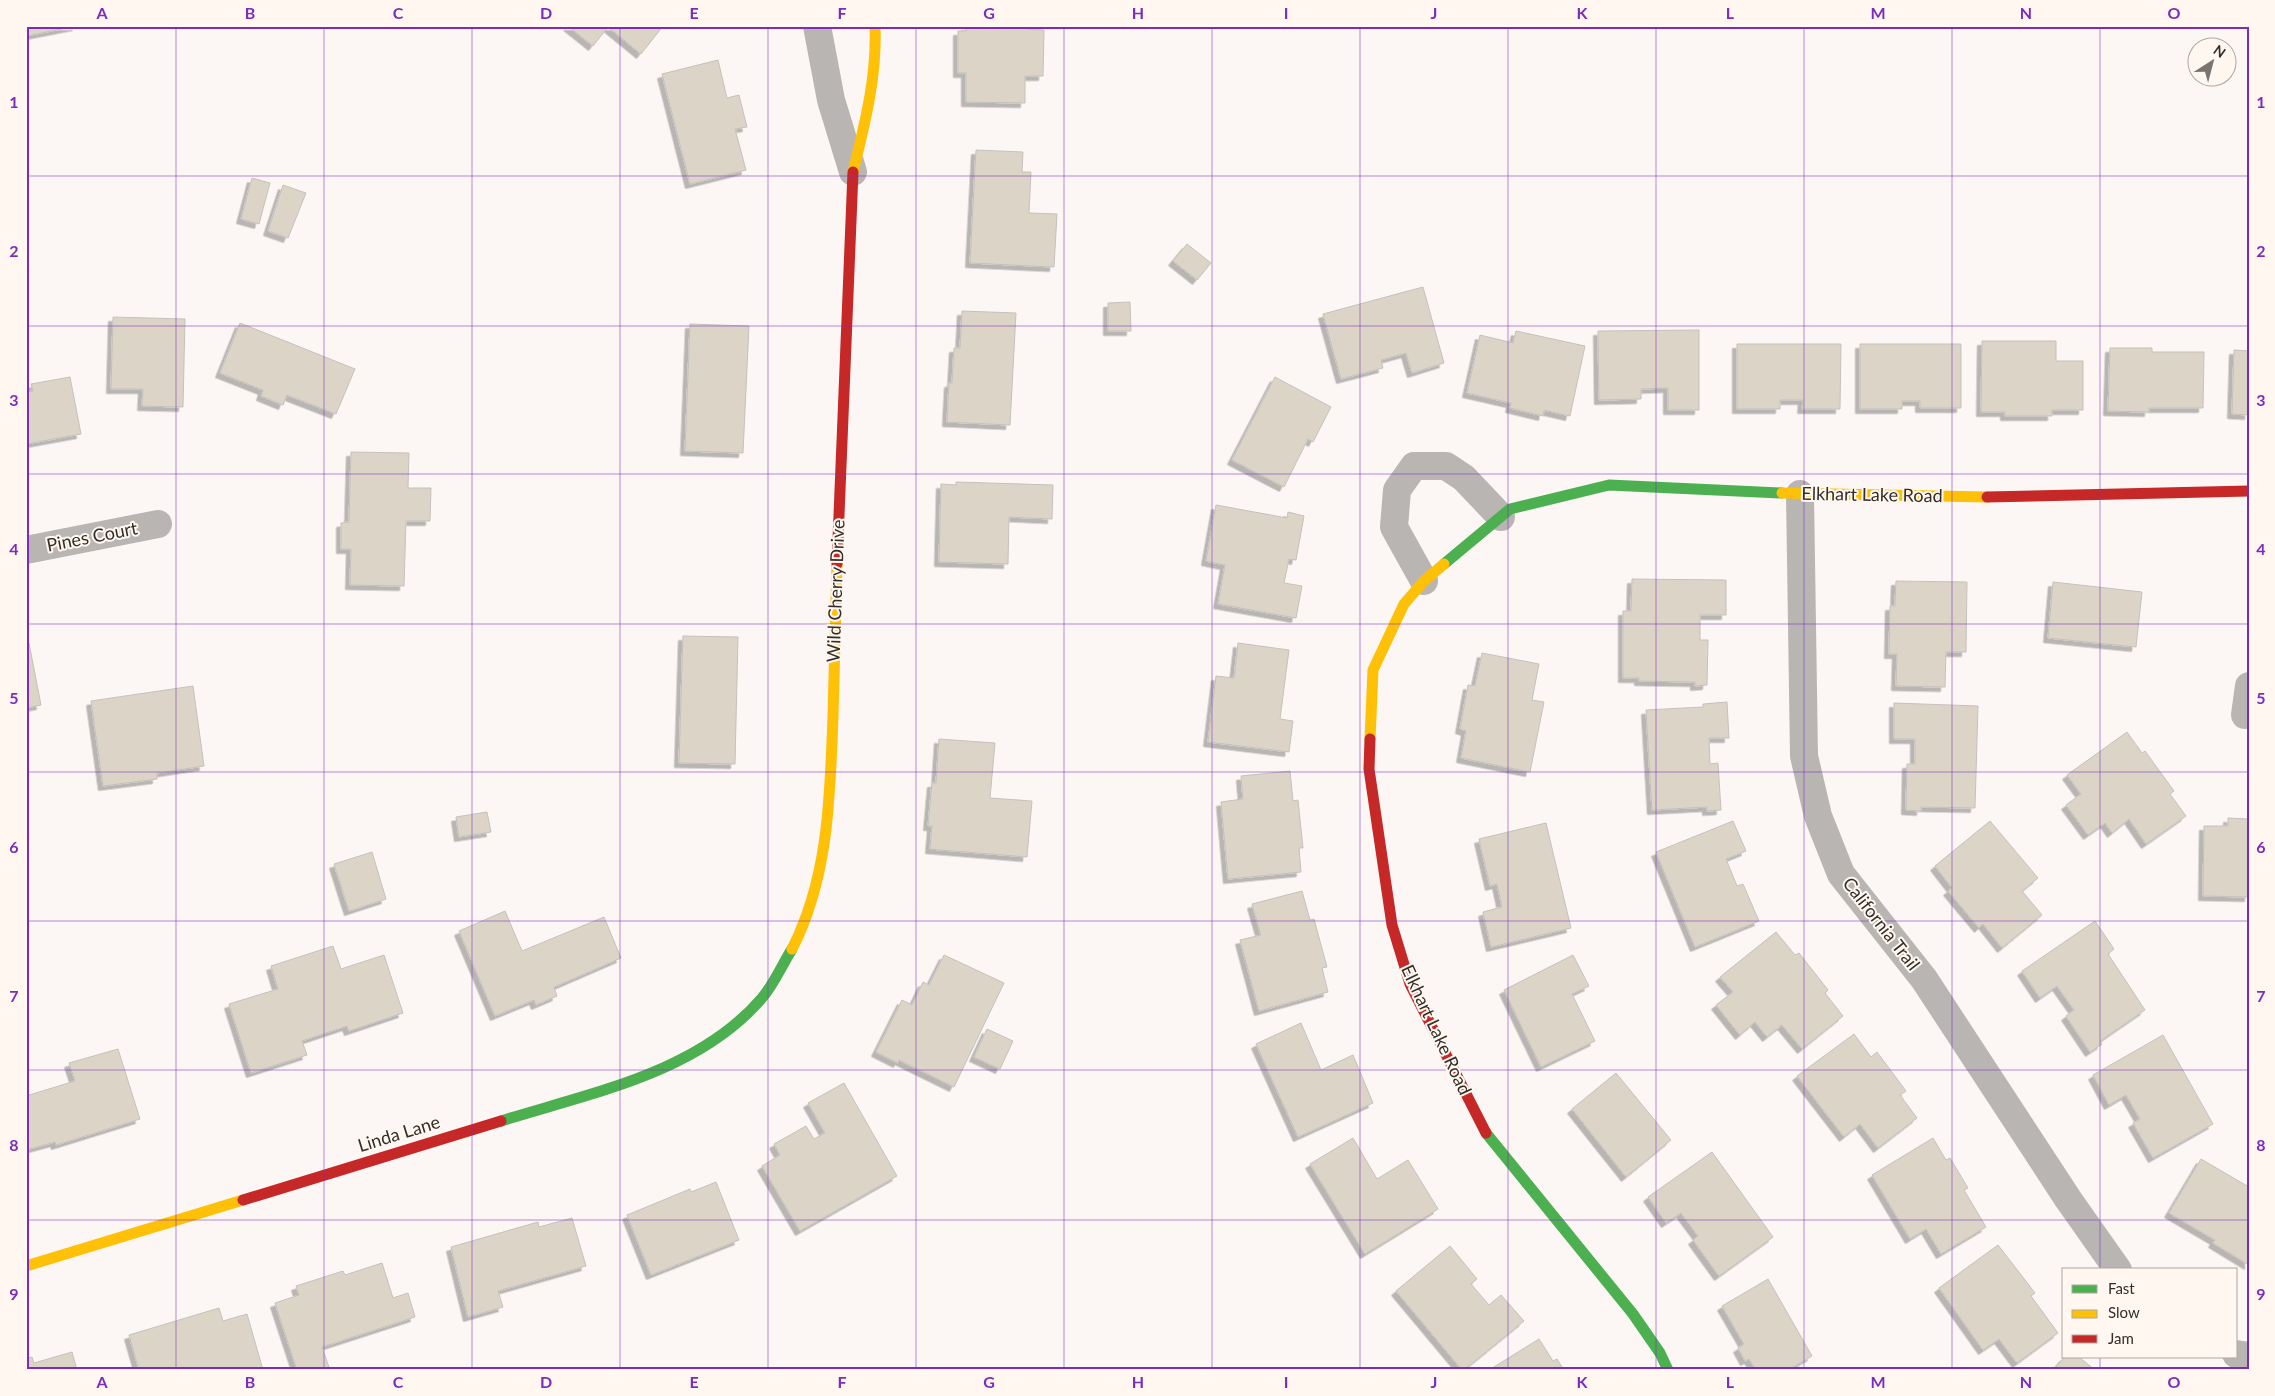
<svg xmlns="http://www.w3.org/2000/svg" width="2275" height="1396" viewBox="0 0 2275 1396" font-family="Lato,sans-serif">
  <defs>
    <filter id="shadow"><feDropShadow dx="-4.5" dy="4.5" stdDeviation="0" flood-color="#0004"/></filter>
  </defs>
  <rect width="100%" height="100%" fill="#fcf7f4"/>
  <path fill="#dcd5c7" stroke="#c4c1bc" filter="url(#shadow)" d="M 26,26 L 77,26 L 26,36 Z
    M 568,26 L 663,26 L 641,54 L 608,27 L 593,46 Z
    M 966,26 L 1027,26 L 1027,29 L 1044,30 L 1043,76 L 1025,76 L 1025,103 L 966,102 L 966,73 L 958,73 L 958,31 L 966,31 Z
    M 718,60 L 727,98 L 739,95 L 747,127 L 735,129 L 746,170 L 690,184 L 662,74 Z
    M 976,150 L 1023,152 L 1022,172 L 1031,172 L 1029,213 L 1057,214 L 1054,267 L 970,263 Z
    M 252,178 L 270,183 L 259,224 L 241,219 Z
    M 283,185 L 306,193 L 288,238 L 268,231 Z
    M 1187,244 L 1211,263 L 1197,280 L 1173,261 Z
    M 1423,287 L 1444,363 L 1412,373 L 1406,353 L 1381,360 L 1383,368 L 1341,379 L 1323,314 Z
    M 1130,302 L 1131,331 L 1108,331 L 1108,303 Z
    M 962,311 L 1016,313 L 1010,425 L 947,422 L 949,383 L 952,383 L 954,348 L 960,348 Z
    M 113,317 L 185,319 L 183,407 L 142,406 L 143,389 L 111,389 Z
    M 240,323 L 355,369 L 336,414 L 287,395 L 283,405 L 261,396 L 263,390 L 220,373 Z
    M 690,324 L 749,326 L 743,453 L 685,451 Z
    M 1699,330 L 1699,410 L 1668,410 L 1668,388 L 1641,389 L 1641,399 L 1599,400 L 1598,331 Z
    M 1516,331 L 1585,346 L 1570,416 L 1544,410 L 1543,416 L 1510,408 L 1511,403 L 1467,393 L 1480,335 L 1513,343 Z
    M 1982,341 L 2056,341 L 2056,361 L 2083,361 L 2083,410 L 2052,410 L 2052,416 L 2005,416 L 2005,412 L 1981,412 Z
    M 1737,344 L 1841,344 L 1840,409 L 1802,409 L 1803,400 L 1780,400 L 1780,409 L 1737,409 Z
    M 1860,344 L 1961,344 L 1961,408 L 1920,408 L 1920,401 L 1902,401 L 1902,409 L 1860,409 Z
    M 2110,348 L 2152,348 L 2152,352 L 2204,352 L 2203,408 L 2149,408 L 2149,412 L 2108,411 Z
    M 2234,350 L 2249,351 L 2249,415 L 2232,414 Z
    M 70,377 L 81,434 L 26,444 L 26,392 L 33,391 L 31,384 Z
    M 1275,377 L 1331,407 L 1313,442 L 1308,439 L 1284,487 L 1232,460 Z
    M 351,452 L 409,453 L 408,488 L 431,488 L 430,521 L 406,521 L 404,586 L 350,585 L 351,549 L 341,549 L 341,523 L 349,522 Z
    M 956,482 L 1053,485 L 1052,519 L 1009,517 L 1008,564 L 939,562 L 941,484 L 956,485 Z
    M 1216,505 L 1287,518 L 1288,512 L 1304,516 L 1296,560 L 1289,559 L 1284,583 L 1302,586 L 1296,618 L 1218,604 L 1225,565 L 1206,561 Z
    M 1632,579 L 1726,580 L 1726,615 L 1700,615 L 1700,640 L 1708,640 L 1707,685 L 1695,686 L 1695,682 L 1639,681 L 1639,678 L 1623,678 L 1623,611 L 1631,611 Z
    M 1896,581 L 1967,582 L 1966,652 L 1946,652 L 1945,687 L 1896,686 L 1897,654 L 1889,654 L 1890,606 L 1895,606 Z
    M 2053,582 L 2142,592 L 2136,647 L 2048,638 Z
    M 683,636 L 738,637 L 735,764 L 679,763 Z
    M 29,643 L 41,705 L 26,708 L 26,644 Z
    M 1238,643 L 1289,650 L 1280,719 L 1293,721 L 1289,752 L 1208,742 L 1216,676 L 1234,678 Z
    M 1482,653 L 1539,664 L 1532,700 L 1544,702 L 1530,772 L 1461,758 L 1466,731 L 1460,729 L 1468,685 L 1475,686 Z
    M 193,686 L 204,766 L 157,773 L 157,779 L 103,786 L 91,701 Z
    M 1727,702 L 1729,738 L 1709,738 L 1710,764 L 1718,763 L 1721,810 L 1707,811 L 1707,807 L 1652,810 L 1646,710 L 1703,707 L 1703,704 Z
    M 1894,703 L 1978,706 L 1975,808 L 1921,807 L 1921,811 L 1906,810 L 1907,764 L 1915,764 L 1915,739 L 1894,739 Z
    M 2127,732 L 2142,753 L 2145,751 L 2174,791 L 2170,794 L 2186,816 L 2146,844 L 2129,819 L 2112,833 L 2105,823 L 2088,835 L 2066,805 L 2081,794 L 2067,775 Z
    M 939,739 L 995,743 L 990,798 L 1032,801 L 1027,857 L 930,849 L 932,826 L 928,826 L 932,783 L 936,783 Z
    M 1290,771 L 1293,801 L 1298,800 L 1303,848 L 1299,848 L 1301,872 L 1228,879 L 1221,802 L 1243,799 L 1241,776 Z
    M 487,812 L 491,832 L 459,837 L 456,817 Z
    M 2228,818 L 2249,819 L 2249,897 L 2203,896 L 2204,826 L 2228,826 Z
    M 1733,821 L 1746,851 L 1726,859 L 1737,886 L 1743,884 L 1759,921 L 1695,947 L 1656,852 Z
    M 1990,821 L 2038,878 L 2022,891 L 2042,915 L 2002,948 L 1983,924 L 1979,928 L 1948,891 L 1952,888 L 1935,866 Z
    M 1546,823 L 1571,928 L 1491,947 L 1483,912 L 1502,907 L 1497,884 L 1490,886 L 1479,839 Z
    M 372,852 L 386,899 L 349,911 L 334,864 Z
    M 1302,891 L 1310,920 L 1314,919 L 1327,967 L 1322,968 L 1328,992 L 1259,1011 L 1240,940 L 1261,935 L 1252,904 Z
    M 505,911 L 522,951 L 604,917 L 621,958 L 554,987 L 557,996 L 536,1005 L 534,1000 L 495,1016 L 459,931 Z
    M 2095,921 L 2114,949 L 2108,954 L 2145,1010 L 2100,1041 L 2102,1044 L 2090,1052 L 2066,1016 L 2074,1010 L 2057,986 L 2040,998 L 2022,971 Z
    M 1776,932 L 1795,955 L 1799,953 L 1828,990 L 1825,993 L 1843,1016 L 1802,1049 L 1782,1025 L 1767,1037 L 1755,1022 L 1740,1035 L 1716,1005 L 1733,992 L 1720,977 Z
    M 333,946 L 341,969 L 384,955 L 403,1013 L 349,1031 L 347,1026 L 302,1041 L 307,1055 L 251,1073 L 229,1004 L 278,989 L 271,966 Z
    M 944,955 L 1004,983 L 954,1087 L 899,1060 L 898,1063 L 876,1052 L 902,1000 L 912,1005 L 923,982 L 929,985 Z
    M 1573,955 L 1589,986 L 1572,994 L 1595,1041 L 1541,1067 L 1504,990 Z
    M 1301,1023 L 1321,1070 L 1353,1055 L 1373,1103 L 1298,1137 L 1256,1044 Z
    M 987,1029 L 1013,1041 L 1000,1069 L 974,1057 Z
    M 1854,1034 L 1871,1057 L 1877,1052 L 1906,1091 L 1900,1095 L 1917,1118 L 1878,1148 L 1860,1124 L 1844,1137 L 1797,1076 Z
    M 2163,1035 L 2213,1124 L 2153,1158 L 2133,1123 L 2140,1119 L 2126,1095 L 2109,1105 L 2093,1075 Z
    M 118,1049 L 140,1119 L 56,1145 L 55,1142 L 26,1150 L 26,1096 L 75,1081 L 69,1063 Z
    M 1616,1073 L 1671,1140 L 1626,1177 L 1572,1109 Z
    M 844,1083 L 897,1176 L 800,1231 L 762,1166 L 780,1155 L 774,1144 L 806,1126 L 814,1139 L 825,1133 L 808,1103 Z
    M 1353,1138 L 1377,1179 L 1408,1160 L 1438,1209 L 1365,1254 L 1310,1164 Z
    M 1933,1138 L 1946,1160 L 1950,1158 L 1968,1188 L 1964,1190 L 1986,1227 L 1941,1254 L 1926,1229 L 1910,1239 L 1872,1175 Z
    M 1712,1152 L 1773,1237 L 1719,1276 L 1693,1240 L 1698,1236 L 1681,1213 L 1666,1223 L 1648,1197 Z
    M 2201,1159 L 2249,1187 L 2249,1265 L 2213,1243 L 2215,1240 L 2169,1213 Z
    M 716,1182 L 739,1240 L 651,1275 L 627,1215 L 690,1189 L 691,1192 Z
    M 572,1218 L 586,1266 L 498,1291 L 503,1307 L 468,1317 L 451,1247 L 538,1222 L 539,1227 Z
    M 1998,1245 L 2035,1293 L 2031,1296 L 2058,1333 L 2017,1363 L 1999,1339 L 1983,1350 L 1939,1288 Z
    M 1450,1246 L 1477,1279 L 1471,1284 L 1489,1305 L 1501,1295 L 1524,1321 L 1464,1370 L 1462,1370 L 1396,1291 Z
    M 382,1263 L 393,1298 L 408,1293 L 415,1317 L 322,1347 L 330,1370 L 297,1370 L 275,1303 L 299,1295 L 296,1286 L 343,1271 L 345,1275 Z
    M 1768,1279 L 1812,1356 L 1788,1370 L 1756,1370 L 1749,1359 L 1745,1361 L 1738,1348 L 1744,1344 L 1722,1306 Z
    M 219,1308 L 223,1321 L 247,1314 L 263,1370 L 139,1370 L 129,1335 Z
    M 1539,1339 L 1553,1361 L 1557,1359 L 1564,1370 L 1489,1370 Z
    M 72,1352 L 77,1370 L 26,1370 L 26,1358 L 32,1357 L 34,1363 Z
    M 2064,1357 L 2079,1357 L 2095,1370 L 2054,1370 Z"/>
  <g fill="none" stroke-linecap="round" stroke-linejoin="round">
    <path stroke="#b8b5b3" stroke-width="28" d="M 817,26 L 831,100 L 853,172
      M 1800,494 L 1804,756 L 1818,816 L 1841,874 L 1924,979 L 2068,1199 L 2118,1270
      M 26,550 L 158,524
      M 1424,581 L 1394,527 L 1397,490 L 1414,466 L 1446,466 L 1464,478 L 1501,517
      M 2245,715 L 2249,686
      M 2236,1354 L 2249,1356"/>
    <path stroke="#4caf50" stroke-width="11" d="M 1444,564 L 1510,509 L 1609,485 L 1782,493
      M 501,1121 C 590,1093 698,1073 762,998 C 774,984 782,965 792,949
      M 1486,1133 L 1633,1314 L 1660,1353 L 1668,1370"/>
    <path stroke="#ffc107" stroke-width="11" d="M 853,172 C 865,123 877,77 875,26
      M 1782,493 L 1987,497
      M 1370,739 L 1373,670 L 1404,604 L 1424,581 L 1444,564
      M 792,949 C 829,877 830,795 833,716 C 834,665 836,615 837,564
      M 26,1266 L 243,1200"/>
    <path stroke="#c62828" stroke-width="11" d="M 1987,497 L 2249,491
      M 837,564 L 853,172
      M 1370,739 L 1369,769 L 1392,925 L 1410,984 L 1486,1133
      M 243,1200 L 501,1121"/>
  </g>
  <path fill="none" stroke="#7b2cbf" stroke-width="1" stroke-opacity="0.55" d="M 176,26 L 176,1370M 324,26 L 324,1370M 472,26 L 472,1370M 620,26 L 620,1370M 768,26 L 768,1370M 916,26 L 916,1370M 1064,26 L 1064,1370M 1212,26 L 1212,1370M 1360,26 L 1360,1370M 1508,26 L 1508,1370M 1656,26 L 1656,1370M 1804,26 L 1804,1370M 1952,26 L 1952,1370M 2100,26 L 2100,1270M 26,176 L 2249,176M 26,326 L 2249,326M 26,474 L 2249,474M 26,624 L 2249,624M 26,772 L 2249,772M 26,921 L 2249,921M 26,1070 L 2249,1070M 26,1220 L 2249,1220M 2100,1357 L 2100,1370"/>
  <g text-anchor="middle" stroke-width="4" stroke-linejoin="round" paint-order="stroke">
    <g font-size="18" fill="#332e29" stroke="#fff7f0">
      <text transform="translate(1872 495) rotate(1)" y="6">Elkhart Lake Road</text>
      <text transform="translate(92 537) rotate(-11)" y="6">Pines Court</text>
      <text transform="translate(836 591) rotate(-88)" y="6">Wild Cherry Drive</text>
      <text transform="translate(1881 924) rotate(52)" y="6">California Trail</text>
      <text transform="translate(1436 1030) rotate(65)" y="6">Elkhart Lake Road</text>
      <text transform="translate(399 1134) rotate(-17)" y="6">Linda Lane</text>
    </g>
  </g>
  <rect width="2275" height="1396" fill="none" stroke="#fff7f0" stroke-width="55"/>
  <rect x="2062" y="1268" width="175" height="90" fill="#fff7f0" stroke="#ada7a0"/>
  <rect x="2072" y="1285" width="25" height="8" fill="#4caf50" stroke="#ada7a0"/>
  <text x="2108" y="1294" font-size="15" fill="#332e29">Fast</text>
  <rect x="2072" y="1310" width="25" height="8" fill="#ffc107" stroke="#ada7a0"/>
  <text x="2108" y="1318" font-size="15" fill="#332e29">Slow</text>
  <rect x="2072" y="1335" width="25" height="8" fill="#c62828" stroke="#ada7a0"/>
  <text x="2108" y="1344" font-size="15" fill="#332e29">Jam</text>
  <g transform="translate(2212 62) rotate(36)"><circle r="24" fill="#fff7f0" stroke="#ada7a0"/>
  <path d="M0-4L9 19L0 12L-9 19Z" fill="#797470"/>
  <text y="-8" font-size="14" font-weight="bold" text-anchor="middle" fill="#332e29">N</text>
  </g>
  <rect x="28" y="28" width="2220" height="1340" fill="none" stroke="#7b2cbf" stroke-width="2"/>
  <g font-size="16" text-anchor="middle" font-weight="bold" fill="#7b2cbf">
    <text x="102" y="19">A</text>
    <text x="250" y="19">B</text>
    <text x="398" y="19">C</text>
    <text x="546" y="19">D</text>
    <text x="694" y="19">E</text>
    <text x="842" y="19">F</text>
    <text x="989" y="19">G</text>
    <text x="1138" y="19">H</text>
    <text x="1286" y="19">I</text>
    <text x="1434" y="19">J</text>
    <text x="1582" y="19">K</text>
    <text x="1730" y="19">L</text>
    <text x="1878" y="19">M</text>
    <text x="2026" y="19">N</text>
    <text x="2174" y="19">O</text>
    <text x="14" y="108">1</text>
    <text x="2261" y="108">1</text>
    <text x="14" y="257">2</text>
    <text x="2261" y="257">2</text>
    <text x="14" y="406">3</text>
    <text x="2261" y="406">3</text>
    <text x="14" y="555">4</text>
    <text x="2261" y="555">4</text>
    <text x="14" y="704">5</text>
    <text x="2261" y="704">5</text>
    <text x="14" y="853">6</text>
    <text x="2261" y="853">6</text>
    <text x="14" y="1002">7</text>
    <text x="2261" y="1002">7</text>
    <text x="14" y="1151">8</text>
    <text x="2261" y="1151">8</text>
    <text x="14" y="1300">9</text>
    <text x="2261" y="1300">9</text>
    <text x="102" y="1388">A</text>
    <text x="250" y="1388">B</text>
    <text x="398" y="1388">C</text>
    <text x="546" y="1388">D</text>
    <text x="694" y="1388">E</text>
    <text x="842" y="1388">F</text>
    <text x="989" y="1388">G</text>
    <text x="1138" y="1388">H</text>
    <text x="1286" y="1388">I</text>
    <text x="1434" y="1388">J</text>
    <text x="1582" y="1388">K</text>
    <text x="1730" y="1388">L</text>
    <text x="1878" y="1388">M</text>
    <text x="2026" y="1388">N</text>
    <text x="2174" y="1388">O</text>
  </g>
</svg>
